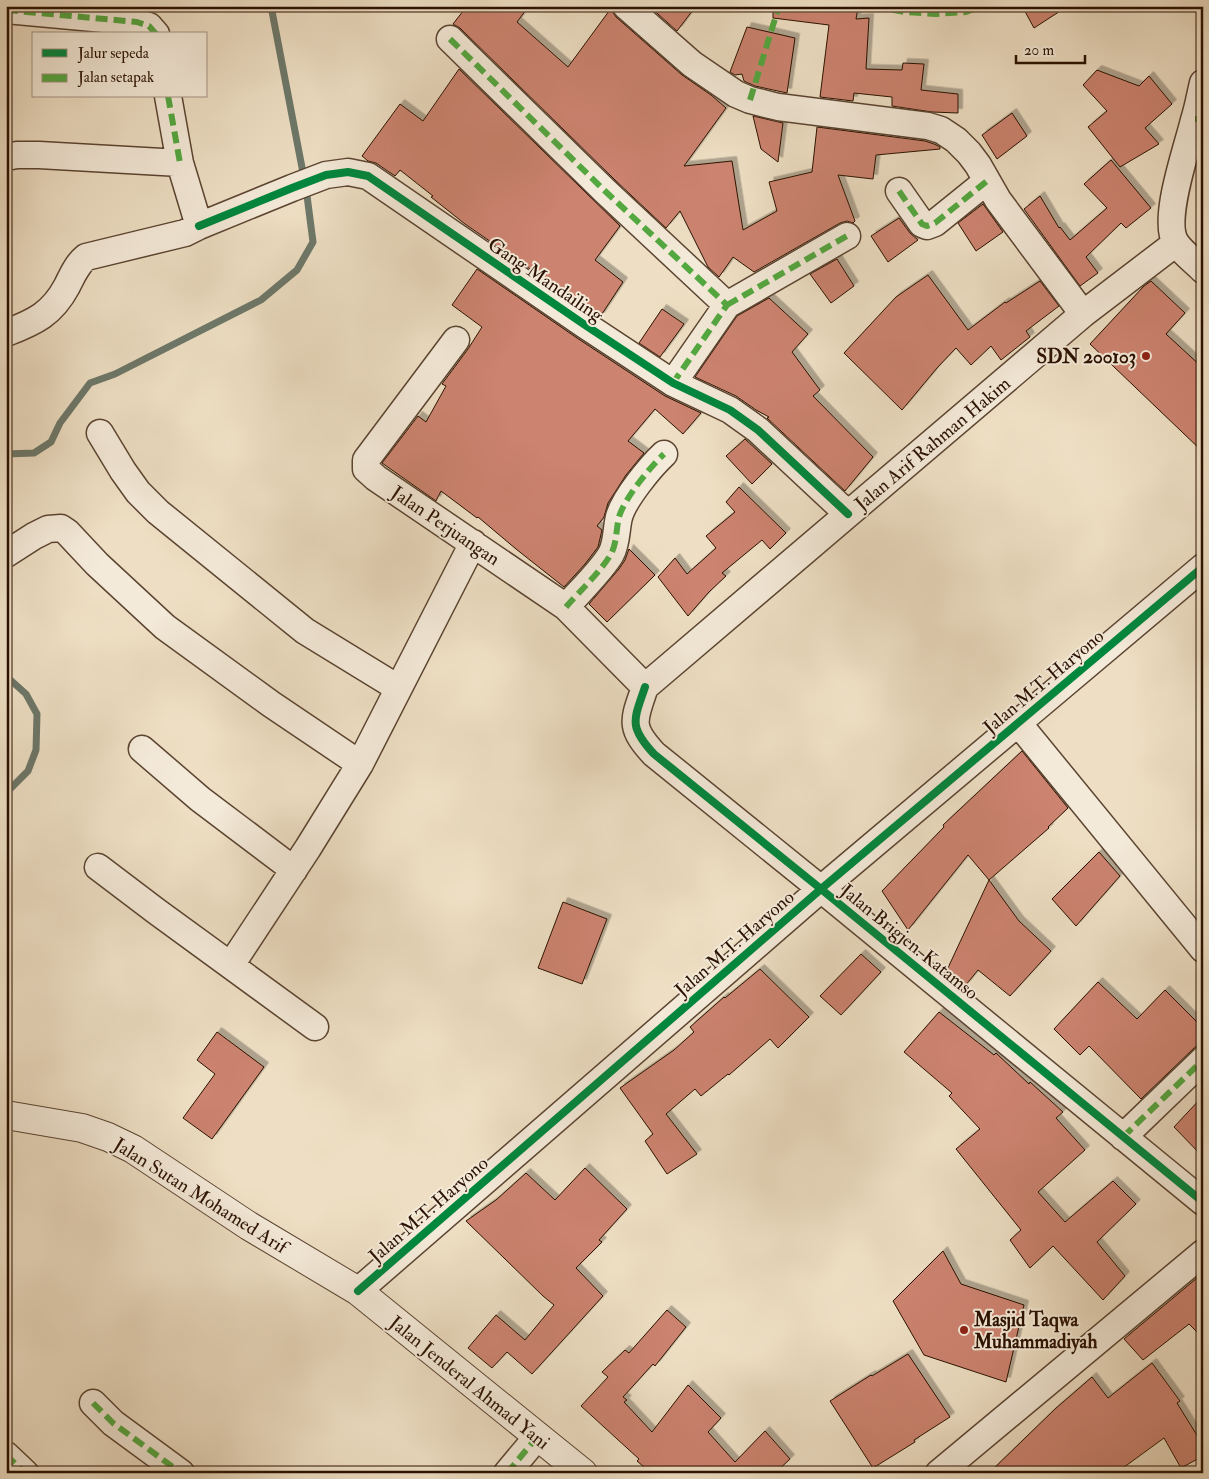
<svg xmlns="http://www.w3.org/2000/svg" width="1209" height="1479" viewBox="0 0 1209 1479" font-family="'IM FELL Double Pica',serif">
  <defs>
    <filter id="shadow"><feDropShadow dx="4.5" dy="-4.5" stdDeviation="0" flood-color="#0004"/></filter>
  </defs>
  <rect width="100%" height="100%" fill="#eedfc4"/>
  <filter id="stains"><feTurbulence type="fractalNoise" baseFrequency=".004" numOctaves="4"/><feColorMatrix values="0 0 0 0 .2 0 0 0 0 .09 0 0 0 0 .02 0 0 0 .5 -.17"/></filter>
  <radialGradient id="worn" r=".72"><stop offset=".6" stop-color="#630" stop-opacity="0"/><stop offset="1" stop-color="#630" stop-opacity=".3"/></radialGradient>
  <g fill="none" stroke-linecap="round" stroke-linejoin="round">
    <path stroke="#6d786a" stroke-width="7" d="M 271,6 L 304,178
      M 6,454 L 34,453 L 51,442 L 60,423 L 90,383 L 115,374 L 261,300 L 297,270 L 313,242 L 306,188
      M 6,676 L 26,694 L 37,714 L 36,750 L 28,771 L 6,793"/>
  </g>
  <path fill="#cc836f" stroke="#2a1100" filter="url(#shadow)" d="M 467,6 L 529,6 L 517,22 L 568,67 L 612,7 L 612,11 L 616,17 L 682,75 L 711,95 L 726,108 L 684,166 L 732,161 L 743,230 L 777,211 L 769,182 L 812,172 L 817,127 L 925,141 L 934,144 L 940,147 L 940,149 L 876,155 L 873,179 L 838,175 L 855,221 L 853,223 L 847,221 L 840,223 L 754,272 L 733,257 L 719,277 L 708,267 L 680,211 L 666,228 L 615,180 L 460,28 L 453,24 Z
    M 649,6 L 696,6 L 677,31 Z
    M 773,6 L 847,6 L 858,8 L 856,19 L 869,18 L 866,69 L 902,70 L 903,63 L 924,64 L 921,90 L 958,94 L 958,113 L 932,112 L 892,106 L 892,97 L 854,93 L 853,101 L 820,97 L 829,25 L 773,18 Z
    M 1022,6 L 1068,6 L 1034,28 Z
    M 747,27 L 795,38 L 787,93 L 755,86 L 744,81 L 742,74 L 735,75 L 730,72 Z
    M 459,69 L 620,226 L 595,260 L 623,282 L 600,317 L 465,224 L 431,197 L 433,196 L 400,170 L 395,176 L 376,163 L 368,161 L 362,156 L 400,104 L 423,121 Z
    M 1097,70 L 1139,86 L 1149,76 L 1172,104 L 1145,128 L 1159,144 L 1120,167 L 1088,127 L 1107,111 L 1083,85 Z
    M 1012,113 L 1027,136 L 997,159 L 982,135 Z
    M 753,116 L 783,123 L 778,162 L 761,149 Z
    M 1111,160 L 1151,208 L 1126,228 L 1121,223 L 1086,257 L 1098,273 L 1080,286 L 1024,209 L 1040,196 L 1059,228 L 1060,227 L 1070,240 L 1107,208 L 1084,184 Z
    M 983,204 L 1003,232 L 976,251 L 958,223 Z
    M 899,218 L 910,233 L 918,240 L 888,262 L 871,236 Z
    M 837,259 L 854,286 L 831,303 L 810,274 Z
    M 477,269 L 577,338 L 665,396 L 701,413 L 683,434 L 655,409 L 628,441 L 644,453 L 626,475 L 608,503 L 604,517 L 597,526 L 602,530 L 598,547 L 585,564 L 564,587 L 516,549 L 478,517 L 477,518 L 441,491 L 436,501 L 382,463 L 418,416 L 426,422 L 446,386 L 442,384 L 468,349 L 482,327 L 452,305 Z
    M 928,275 L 968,330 L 1005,302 L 1006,303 L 1040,281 L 1059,306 L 1026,331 L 1030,337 L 1001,360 L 991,346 L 971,365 L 956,348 L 937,368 L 902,410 L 844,353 L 896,297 Z
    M 1151,281 L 1185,313 L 1166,334 L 1203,368 L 1203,452 L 1090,344 L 1144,286 Z
    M 769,298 L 808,334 L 792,352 L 820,390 L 813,396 L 873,457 L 845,491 L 767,418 L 769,417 L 756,410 L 736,396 L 695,377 L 737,316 Z
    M 662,309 L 684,324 L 660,357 L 639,343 Z
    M 745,439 L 772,464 L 752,484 L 726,456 Z
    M 739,487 L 786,533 L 770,549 L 762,540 L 722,573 L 726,576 L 709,592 L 688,616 L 658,577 L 675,558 L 687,574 L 716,548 L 706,536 L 735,512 L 726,502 Z
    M 629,549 L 655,575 L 607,622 L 589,604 L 619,569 L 625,560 Z
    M 1022,751 L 1068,808 L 1048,827 L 1049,828 L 989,880 L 968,855 L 908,930 L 882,891 L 944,827 L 943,825 Z
    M 1099,852 L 1120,876 L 1076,926 L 1052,899 Z
    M 989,880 L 1019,921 L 1051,951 L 1010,996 L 978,970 L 965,986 L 946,972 Z
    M 563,902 L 607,919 L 582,984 L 538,968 Z
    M 861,954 L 881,972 L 841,1015 L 820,996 Z
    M 760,969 L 809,1017 L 778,1048 L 770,1039 L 729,1075 L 728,1074 L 701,1096 L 695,1089 L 666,1114 L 697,1154 L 667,1174 L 645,1141 L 653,1134 L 620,1088 L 674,1050 L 694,1032 L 690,1027 L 724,997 L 725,998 Z
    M 1098,982 L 1137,1019 L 1165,990 L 1203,1028 L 1203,1041 L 1193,1049 L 1141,1099 L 1089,1046 L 1080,1055 L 1054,1029 Z
    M 939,1012 L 994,1055 L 996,1053 L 1029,1084 L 1030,1082 L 1063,1112 L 1056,1118 L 1085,1150 L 1038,1192 L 1065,1222 L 1113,1181 L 1136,1204 L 1097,1242 L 1125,1276 L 1103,1300 L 1053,1246 L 1030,1268 L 1010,1240 L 1021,1230 L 956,1149 L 980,1129 L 949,1096 L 952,1093 L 904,1052 Z
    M 217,1032 L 264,1067 L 212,1139 L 183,1118 L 215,1074 L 197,1060 Z
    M 1203,1096 L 1203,1157 L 1174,1127 Z
    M 585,1168 L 627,1209 L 599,1240 L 602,1242 L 576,1268 L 603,1296 L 532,1374 L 507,1352 L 492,1368 L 468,1348 L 496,1315 L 525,1340 L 554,1305 L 543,1296 L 466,1221 L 496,1200 L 526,1173 L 555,1200 Z
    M 943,1251 L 961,1284 L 1024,1305 L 1006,1382 L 924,1355 L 893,1301 Z
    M 1203,1273 L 1203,1338 L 1189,1324 L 1143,1360 L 1124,1339 Z
    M 667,1310 L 686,1327 L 655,1366 L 653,1364 L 623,1397 L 627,1400 L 624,1402 L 652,1432 L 688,1385 L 721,1418 L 708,1432 L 735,1462 L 765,1431 L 790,1459 L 775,1473 L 651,1473 L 637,1461 L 639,1459 L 581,1406 L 608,1377 L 602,1372 L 625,1350 L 629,1353 Z
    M 908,1354 L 950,1417 L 914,1440 L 915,1442 L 873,1468 L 830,1401 L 871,1375 L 872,1376 Z
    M 1152,1363 L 1180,1401 L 1177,1403 L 1203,1445 L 1203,1456 L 1181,1468 L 1164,1438 L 1116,1473 L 989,1473 L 1055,1409 L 1092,1377 L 1108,1398 Z"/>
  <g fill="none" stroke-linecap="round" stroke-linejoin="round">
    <defs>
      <path id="minor" d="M 626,6 L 692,64 L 736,94 L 750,100 L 778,107 L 928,126 L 941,130 L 956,140 L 969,153 L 978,165 L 998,200 L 1083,314
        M 6,10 L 137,22 L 149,26 L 156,34
        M 450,39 L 605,191 L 727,305 L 673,383
        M 1203,83 C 1200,95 1198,108 1194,120 C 1188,146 1161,220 1176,243 C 1182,252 1195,262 1203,270
        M 6,157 L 17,155 L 39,155 L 180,163
        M 899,191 L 922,224 L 927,226 L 935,223 L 987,181
        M 199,226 L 292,188 L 326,175 L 348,172 L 368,176 L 585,325 L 673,383 L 730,410 L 758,430 L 848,514
        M 727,305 L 847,236
        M 6,333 C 35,322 52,314 67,286 C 72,276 77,264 86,257 L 185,233 L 199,226 L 180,163 L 168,96
        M 456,340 L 366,460 L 366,469 L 376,478 L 566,607 L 645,687
        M 100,433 L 123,471 L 138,492 L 158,512 L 305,631 L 398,688
        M 6,554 L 34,536 L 48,529 L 61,528 L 67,532 L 97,564 L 165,627 L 271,704 L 360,764
        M 566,607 C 579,592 602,570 611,554 C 617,543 616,529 619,517 C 624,499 650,467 664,454
        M 645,687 C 634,720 628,726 654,754 L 821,889 L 1203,1202
        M 645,687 L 1083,314 L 1176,243
        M 1018,723 L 1203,949
        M 142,749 L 200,799 L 294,870
        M 98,867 L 156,911 L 315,1027
        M 231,965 L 308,848 L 360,764 L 473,543
        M 1123,1137 L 1203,1060
        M 358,1291 L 821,889 L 1203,567
        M 93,1403 L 113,1423 L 181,1473
        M 6,1455 L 25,1473
        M 507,1473 L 538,1436
        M 939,1473 L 1203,1253"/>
      <path id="tertiary" d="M 6,1115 L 82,1128 L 108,1137 L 133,1149 L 249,1226 L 358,1291 L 583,1473"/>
    </defs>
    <use href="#minor" stroke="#5b4431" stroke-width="29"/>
    <use href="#tertiary" stroke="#5b4431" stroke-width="30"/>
    <use href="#minor" stroke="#f4ead9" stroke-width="26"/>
    <use href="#tertiary" stroke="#f4ead9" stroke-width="28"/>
    <path stroke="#53a840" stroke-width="6" stroke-dasharray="12 6" stroke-linecap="butt" d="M 874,6 L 904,12 L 936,14 L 966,12 L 982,6
      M 6,10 L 137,22 L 149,26 L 156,34
      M 450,39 L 605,191 L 727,305 L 673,383
      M 168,96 L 180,163
      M 750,100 L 779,6
      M 1195,119 L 1203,119
      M 899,191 L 922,224 L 927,226 L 935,223 L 987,181
      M 727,305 L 847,236
      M 566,607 C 579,592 602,570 611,554 C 617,543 616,529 619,517 C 624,499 650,467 664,454
      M 1123,1137 L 1203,1060
      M 93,1403 L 113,1423 L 181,1473
      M 6,1455 L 25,1473
      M 507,1473 L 538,1436"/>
    <defs>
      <path id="cycleway" d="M 199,226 L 292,188 L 326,175 L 348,172 L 368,176 L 585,325 L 673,383 L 730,410 L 758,430 L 848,514
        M 645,687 C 634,720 628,726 654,754 L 821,889 L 1203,1202
        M 358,1291 L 821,889 L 1203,567"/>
    </defs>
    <use href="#cycleway" stroke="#f4ead9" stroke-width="11"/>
    <use href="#cycleway" stroke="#00873e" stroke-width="8"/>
  </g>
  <g fill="#8f2418" stroke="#f4ead9" stroke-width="2">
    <circle cx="1146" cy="356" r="5"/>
    <circle cx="964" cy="1330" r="5"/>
  </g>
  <g text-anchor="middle" stroke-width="4" stroke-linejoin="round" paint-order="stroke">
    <g font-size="19" fill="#2a1100" stroke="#f4ead9">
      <text transform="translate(546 279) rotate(34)" y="7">Gang Mandailing</text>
      <text transform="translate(932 443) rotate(-40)" y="7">Jalan Arif Rahman Hakim</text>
      <text transform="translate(446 525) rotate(34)" y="7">Jalan Perjuangan</text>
      <text transform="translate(1043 681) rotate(-40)" y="7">Jalan M.T. Haryono</text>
      <text transform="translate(910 941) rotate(39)" y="7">Jalan Brigjen. Katamso</text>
      <text transform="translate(734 943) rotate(-41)" y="7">Jalan M.T. Haryono</text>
      <text transform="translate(201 1195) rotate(32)" y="7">Jalan Sutan Mohamed Arif</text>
      <text transform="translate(428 1209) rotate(-41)" y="7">Jalan M.T. Haryono</text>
      <text transform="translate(470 1382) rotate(39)" y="7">Jalan Jenderal Ahmad Yani</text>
    </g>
    <g font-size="19" font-weight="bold" fill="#2a1100" stroke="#f4ead9" text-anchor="end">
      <text x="1136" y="363">SDN 200103</text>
      <text x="974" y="1326" text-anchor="start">Masjid Taqwa<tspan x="974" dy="22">Muhammadiyah</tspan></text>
    </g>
  </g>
  <rect width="1209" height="1479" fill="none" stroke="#eedfc4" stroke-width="25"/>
  <rect x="8" y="8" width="1194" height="1464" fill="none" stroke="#2a1100" stroke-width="2.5"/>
  <rect x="12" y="12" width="1184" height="1454" fill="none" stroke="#2a1100"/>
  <rect x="32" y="32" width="175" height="65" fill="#f4ead9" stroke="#a39382"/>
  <rect x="42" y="49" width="25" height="8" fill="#00873e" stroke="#a39382"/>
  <text x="78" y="58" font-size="15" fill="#2a1100">Jalur sepeda</text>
  <rect x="42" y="74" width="25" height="8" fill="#53a840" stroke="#a39382"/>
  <text x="78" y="82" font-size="15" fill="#2a1100">Jalan setapak</text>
  <path d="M1016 55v8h69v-8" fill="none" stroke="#2a1100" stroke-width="2.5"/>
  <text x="1024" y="55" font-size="15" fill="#2a1100" stroke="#f4ead9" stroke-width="4" paint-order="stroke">20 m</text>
  <rect width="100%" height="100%" filter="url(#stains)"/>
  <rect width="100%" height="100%" fill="url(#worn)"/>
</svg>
